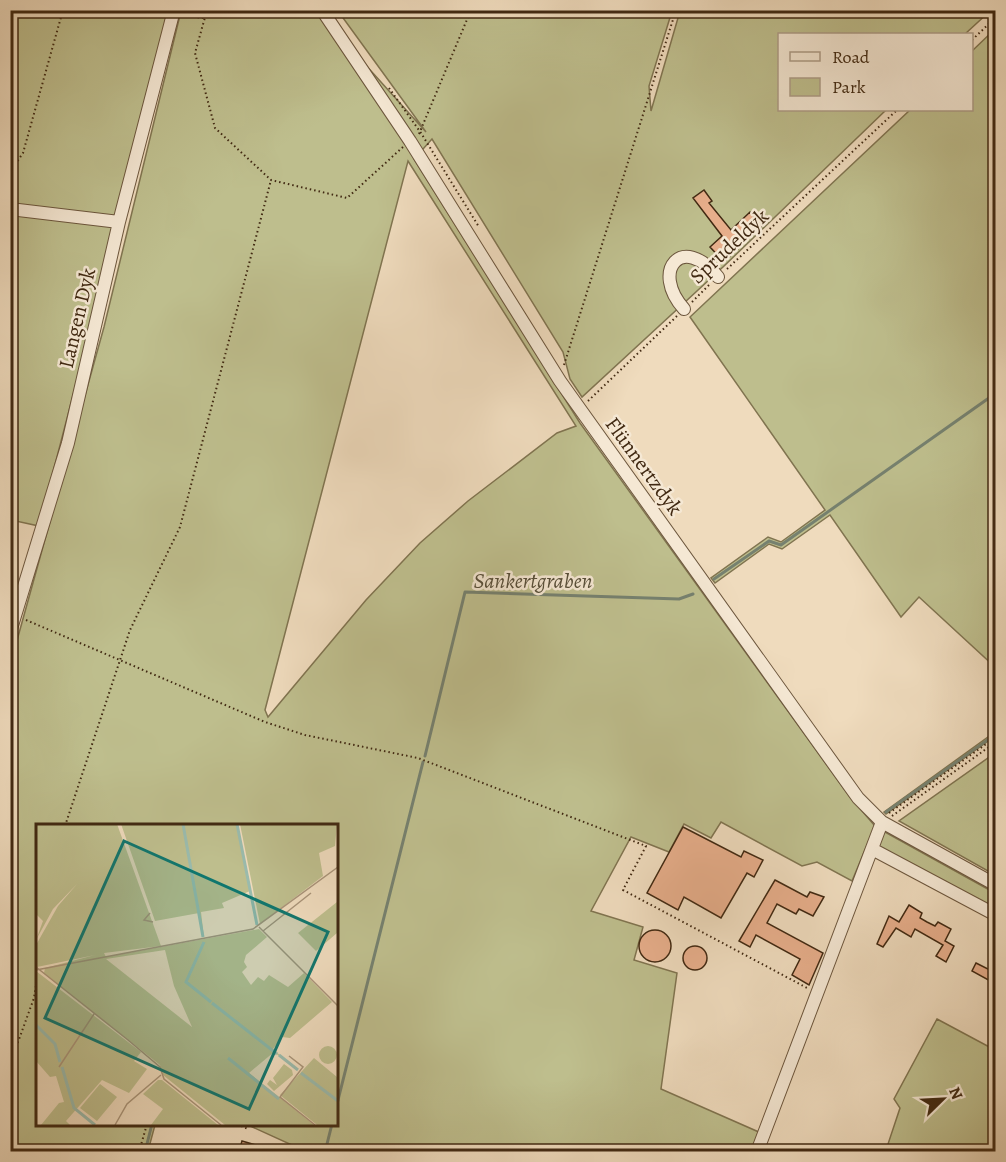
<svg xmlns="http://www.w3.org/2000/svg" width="1006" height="1162" viewBox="0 0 1006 1162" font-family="Alegreya,serif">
  <rect width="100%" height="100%" fill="#efdbbd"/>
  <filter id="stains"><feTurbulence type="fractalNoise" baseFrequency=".00333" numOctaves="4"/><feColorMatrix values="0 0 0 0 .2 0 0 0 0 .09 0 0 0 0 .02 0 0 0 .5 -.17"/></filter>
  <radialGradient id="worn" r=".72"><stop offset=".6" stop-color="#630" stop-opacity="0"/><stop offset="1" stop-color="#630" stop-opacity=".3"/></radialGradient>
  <path fill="#bebe8d" stroke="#807450" stroke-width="1.5" fill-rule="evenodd" d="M 11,11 L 173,11 L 39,526 L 11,520 Z
    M 181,11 L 317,11 L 426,132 L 338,11 L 672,11 L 649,86 L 651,111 L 680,11 L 990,11 L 965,34 L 780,34 L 780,110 L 886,110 L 723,267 L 582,397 L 570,379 L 563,352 L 432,139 L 414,159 L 580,423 L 850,797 L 875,826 L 852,881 L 817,862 L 802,866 L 721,822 L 711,838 L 684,824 L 669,852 L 631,837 L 591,911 L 643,927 L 634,960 L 677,973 L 661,1089 L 761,1133 L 753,1151 L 348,1152 L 331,1146 L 329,1151 L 305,1151 L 248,1125 L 336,1124 L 336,826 L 38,826 L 38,1124 L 155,1125 L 148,1151 L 11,1152 L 11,649 L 16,644 L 104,327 ZM 408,161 L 576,426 L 557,433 L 468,501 L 420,543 L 366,600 L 268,717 L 265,710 Z
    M 995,29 L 995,667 L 919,597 L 901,617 L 830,515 L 782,549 L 769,544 L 715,583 L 711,578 L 768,537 L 781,542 L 825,510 L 690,317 L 910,110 L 972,110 L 972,51 Z
    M 995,732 L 995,736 L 886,814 L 884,812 Z
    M 995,753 L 995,875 L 899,821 Z
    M 885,832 L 995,893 L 995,911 L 875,846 L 879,836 Z
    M 937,1019 L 995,1050 L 995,1151 L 902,1151 L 888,1144 L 900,1108 L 894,1099 Z"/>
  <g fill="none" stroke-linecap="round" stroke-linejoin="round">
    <path stroke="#76816f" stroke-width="3" d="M 714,579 L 769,541 L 781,545 L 996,393
      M 425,756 L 465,592 L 679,599 L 693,594
      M 886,812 L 996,734
      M 336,1108 L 423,762
      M 145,1152 L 152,1124
      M 325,1152 L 332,1124"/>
  </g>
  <path fill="#e7ae8b" stroke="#412912" stroke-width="1.5" d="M 704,190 L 712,201 L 709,203 L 731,230 L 750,212 L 762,226 L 724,262 L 710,247 L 722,236 L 693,198 Z
    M 683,827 L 741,857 L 744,851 L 763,860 L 754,877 L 747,873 L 721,918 L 684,897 L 678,910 L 647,893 Z
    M 775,880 L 807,897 L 810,892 L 824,897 L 813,916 L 799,909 L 796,914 L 777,904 L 767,923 L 823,953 L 809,985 L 792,975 L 800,959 L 756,935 L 750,947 L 739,941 Z
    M 909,905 L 922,913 L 920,918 L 927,922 L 935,926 L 938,922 L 951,929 L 945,941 L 954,946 L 946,962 L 936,956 L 943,945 L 915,929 L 911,937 L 896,928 L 883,947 L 877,944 L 889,916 L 899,922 Z
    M639 946a16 16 0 1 1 32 0a16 16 0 1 1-32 0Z
    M683 958a12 12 0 1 1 24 0a12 12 0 1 1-24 0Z
    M 976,963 L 996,973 L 992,982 L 972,971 Z
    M 242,1141 L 269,1149 L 268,1152 L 239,1152 Z"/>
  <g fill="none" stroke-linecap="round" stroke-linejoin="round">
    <defs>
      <path id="minor" d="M 322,10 L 410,141 L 560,381 L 858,798 L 882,822 L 996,885
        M 10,209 L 119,222
        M 684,309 C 650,271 682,232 718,277
        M 10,632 L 68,443 L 119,222 L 174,10
        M 872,849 L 996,915
        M 757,1152 L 882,822"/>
    </defs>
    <use href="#minor" stroke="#6c563d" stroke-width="14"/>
    <path stroke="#412912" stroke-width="2" stroke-dasharray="1.5 3" stroke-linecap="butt" d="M 126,10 L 161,13
      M 207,10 L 195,53 L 215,128 L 271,180 L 347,198 L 403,147
      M 184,16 L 205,18
      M 972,40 L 996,17
      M 389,88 L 421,133 L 479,227
      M 419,134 L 471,10
      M 10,172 L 23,153 L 63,10
      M 727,269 L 897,110
      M 692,302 L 709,285
      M 564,365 L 676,10
      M 588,401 L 677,316
      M 26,620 L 265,722 L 305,735 L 418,758 L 646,846 L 623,890 L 809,989
      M 889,813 L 996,737
      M 892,816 L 996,742
      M 65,826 L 130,630 L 180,527 L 271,180
      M 10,1064 L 34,998 L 38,973
      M 237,1124 L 248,1129
      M 139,1152 L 147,1124"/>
    <use href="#minor" stroke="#f5e8d4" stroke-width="12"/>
  </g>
  <g text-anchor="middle" stroke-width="5" stroke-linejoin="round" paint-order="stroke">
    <g font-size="21" fill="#412912" stroke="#f5e8d4">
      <text transform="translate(729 246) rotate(-43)" y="7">Sprudeldyk</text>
      <text transform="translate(77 318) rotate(-77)" y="7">Langen Dyk</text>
      <text transform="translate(644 466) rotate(54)" y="7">Flünnertzdyk</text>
    </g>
    <g font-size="22" font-style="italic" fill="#574e39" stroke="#f5e8d4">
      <text x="533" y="588">Sankertgraben</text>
    </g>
  </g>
  <g transform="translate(36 824)">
    <rect width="302" height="302" fill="#efdbbd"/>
    <path d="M 0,0 L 81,0 L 125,122 L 68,129 L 70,133 L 223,105 L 231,113 L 210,131 L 208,138 L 211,143 L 206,148 L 215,161 L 222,153 L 228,157 L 233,151 L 252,163 L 268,149 L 296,178 L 254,214 L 246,213 L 237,225 L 262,247 L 238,228 L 213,249 L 278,301 L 189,301 L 127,251 L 124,241 L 8,149 L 9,144 L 59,131 L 1,143 L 0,121 L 22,82 L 41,60 L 17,85 L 0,116 L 7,97 L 0,90 ZM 129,126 L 138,162 L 156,203 L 70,135 ZM 85,0 L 201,0 L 222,102 L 214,67 L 186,79 L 188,84 L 165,88 L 168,114 L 163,89 L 119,97 ZM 204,0 L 301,0 L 299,22 L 283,29 L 287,52 L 224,100 ZM 301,78 L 301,109 L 280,127 L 262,109 ZM 0,147 L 105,228 L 98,237 L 111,245 L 93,269 L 66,256 L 30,297 L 34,301 L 5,301 L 23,279 L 28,278 L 20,252 L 14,253 L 0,237 ZM283 231a9 9 0 1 1 18 0a9 9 0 1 1-18 0ZM 278,234 L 301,253 L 301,301 L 281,301 L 244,271 ZM 248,240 L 256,246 L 257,251 L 238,267 L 231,260 L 234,256 L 241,261 L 237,254 ZM 122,256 L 126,256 L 182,301 L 115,301 L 127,285 L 107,270 ZM 64,260 L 81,273 L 61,297 L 44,284 Z" fill="#bebe8d" fill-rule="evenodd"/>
    <path fill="none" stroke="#9abbad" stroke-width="3" d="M 147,0 L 167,113M 201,0 L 221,101M 168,118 L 150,158 L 175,178M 176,179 L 241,230M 0,201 L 19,220 L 24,238M 243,231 L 262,246M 192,234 L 243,275M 26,243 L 38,284 L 59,301M 265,249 L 302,277"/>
    <path fill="none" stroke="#a99479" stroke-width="1.5" d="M 114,89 L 108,96 L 117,98M 223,103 L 302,182M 227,107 L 275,69M 0,143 L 92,216 L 124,243 L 128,255 L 185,301M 0,146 L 217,105 L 302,43M 253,232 L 267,243 L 244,273 L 279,301M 23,243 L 58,190M 79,301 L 91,280 L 125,251"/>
    <path fill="#0f766e" fill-opacity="0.15" stroke="#0f766e" stroke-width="3" d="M 88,17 L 292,108 L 213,285 L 9,194 Z"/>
    <rect width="302" height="302" fill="none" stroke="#412912" stroke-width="3"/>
  </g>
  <rect width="1006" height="1162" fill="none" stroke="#efdbbd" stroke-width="36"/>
  <rect x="12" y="12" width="982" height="1138" fill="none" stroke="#412912" stroke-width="3"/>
  <rect x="18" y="18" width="970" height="1126" fill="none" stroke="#412912" stroke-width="1.5"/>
  <rect x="778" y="33" width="195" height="78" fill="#f5e8d4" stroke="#ad9c86" stroke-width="1.5"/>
  <rect x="790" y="52" width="30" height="9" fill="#f5e8d4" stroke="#ad9c86" stroke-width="1.5"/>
  <text x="832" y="63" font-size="18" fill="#412912">Road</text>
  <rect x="790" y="78" width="30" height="18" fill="#bebe8d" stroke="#ad9c86" stroke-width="1.5"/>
  <text x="832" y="93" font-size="18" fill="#412912">Park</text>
  <g transform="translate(943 1099) rotate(66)" stroke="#f5e8d4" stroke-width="4.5" paint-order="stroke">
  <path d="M0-4.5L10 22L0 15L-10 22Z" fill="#412912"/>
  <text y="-9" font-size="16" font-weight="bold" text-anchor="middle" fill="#412912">N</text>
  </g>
  <rect width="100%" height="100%" filter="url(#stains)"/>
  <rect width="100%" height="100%" fill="url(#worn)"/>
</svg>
